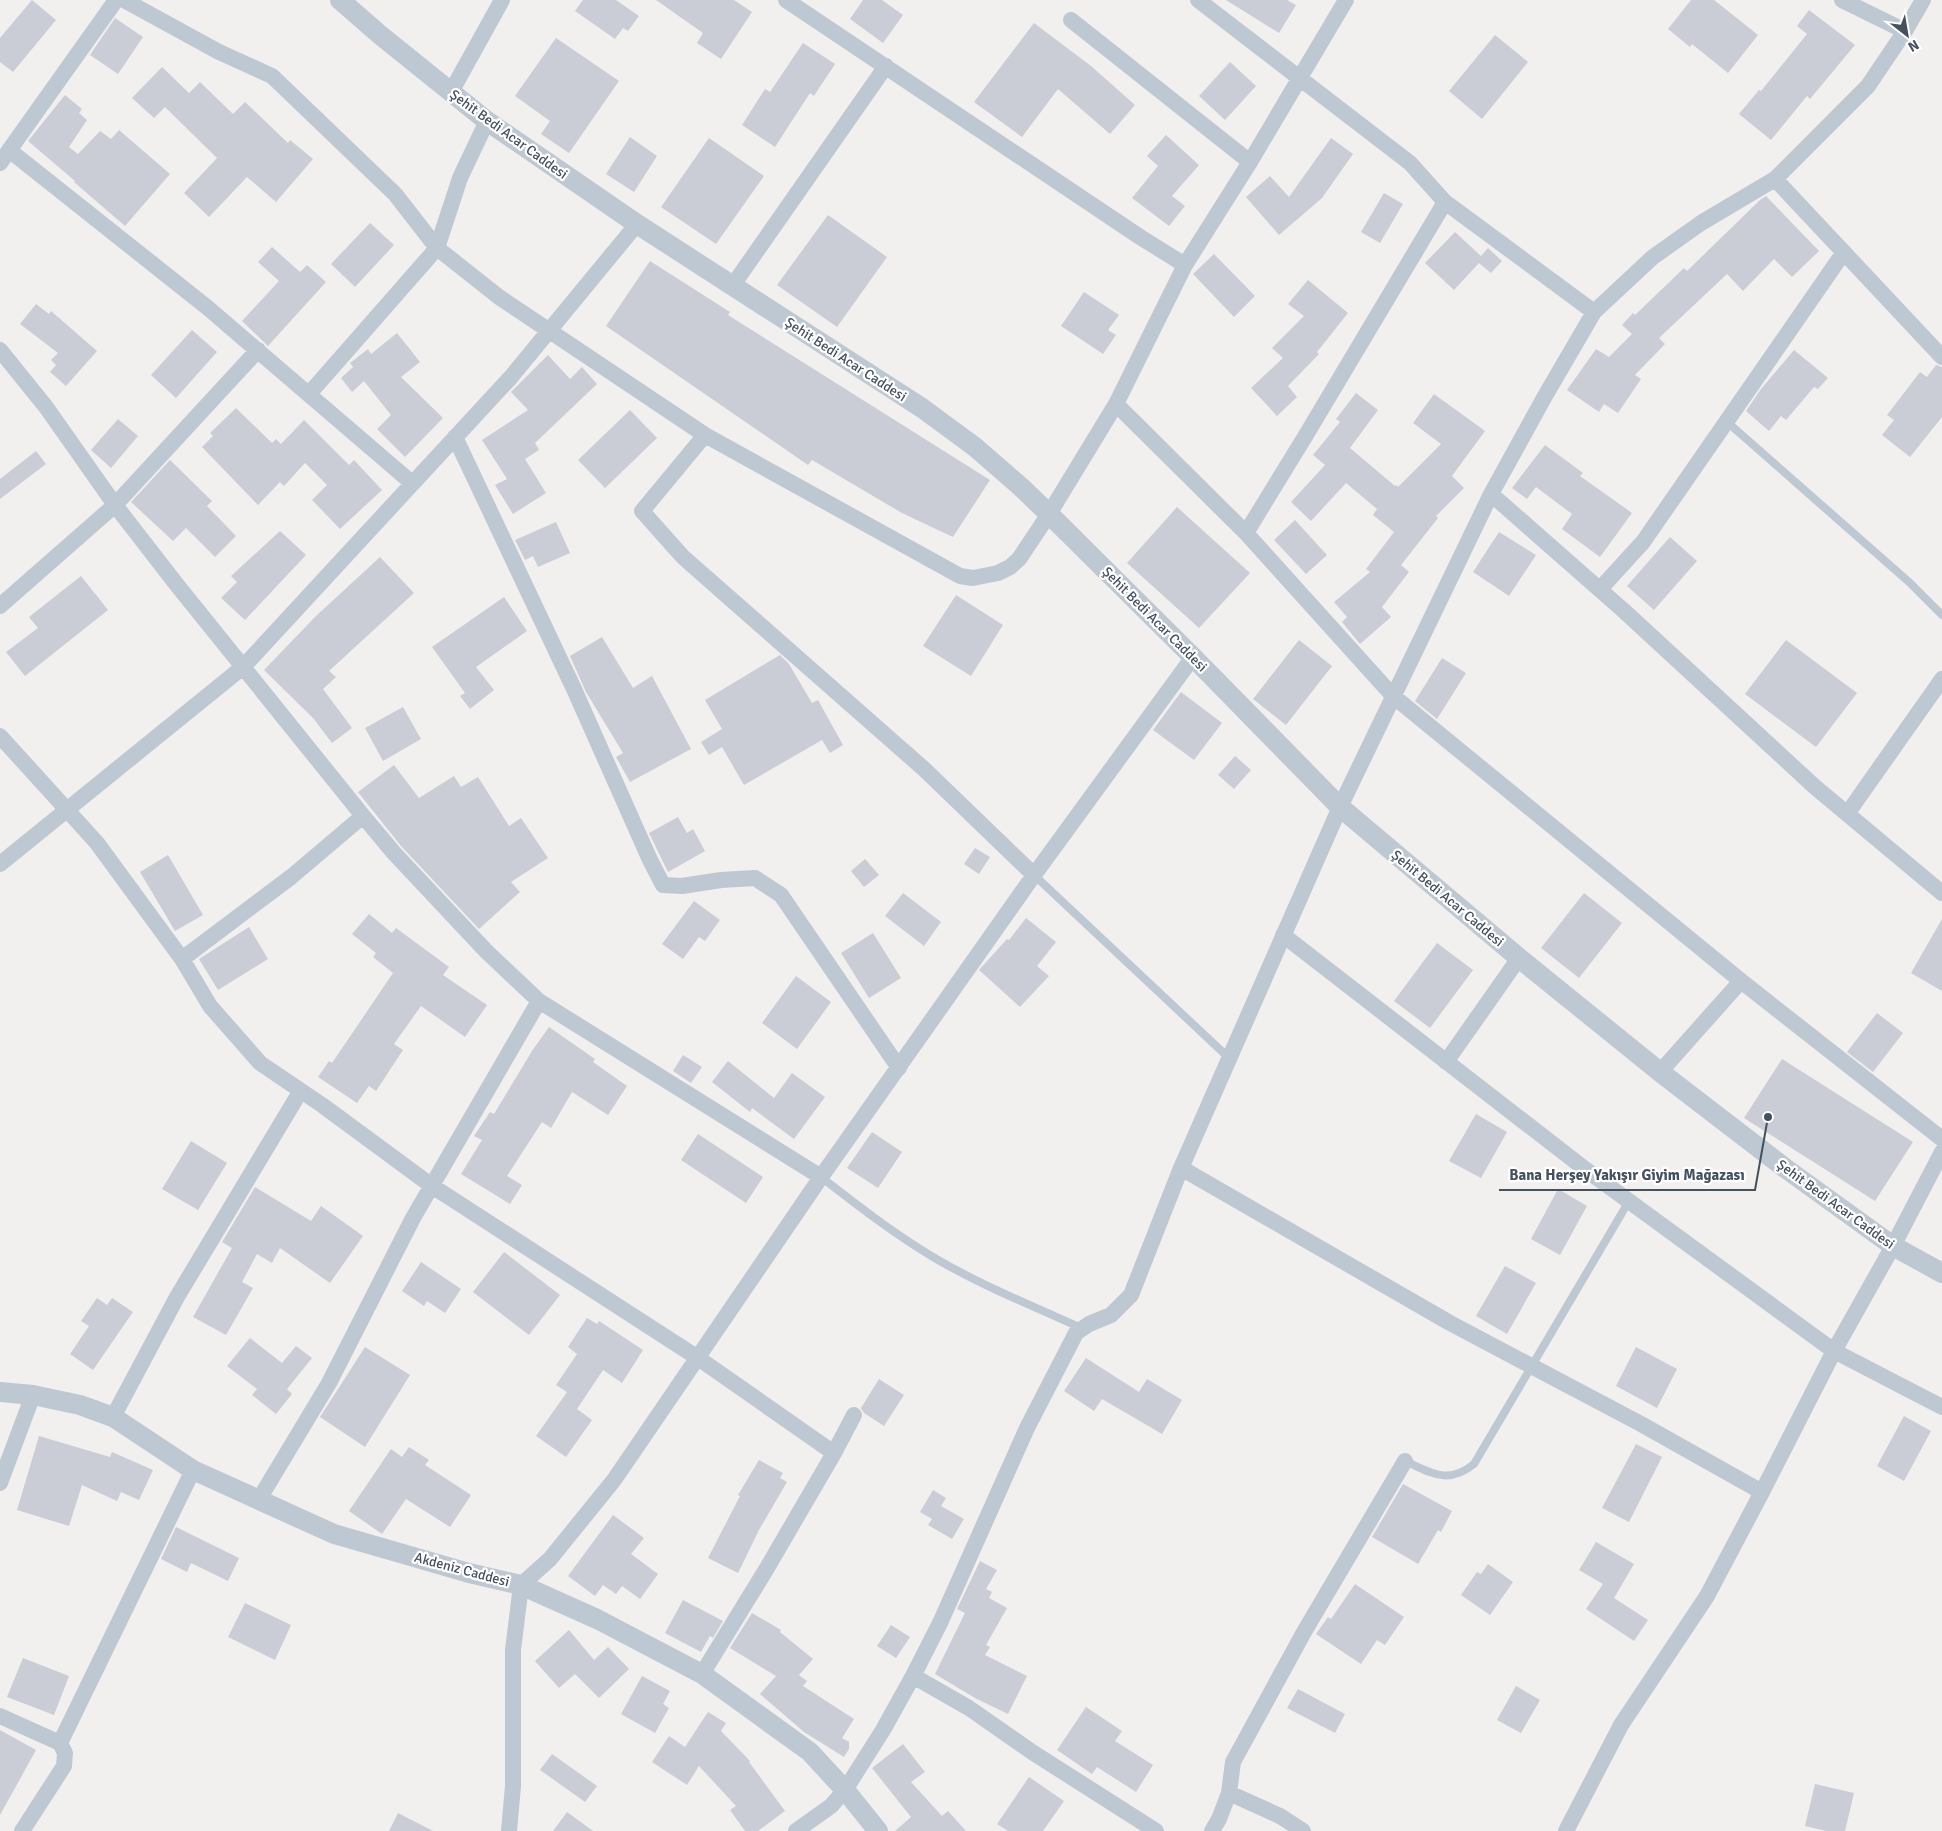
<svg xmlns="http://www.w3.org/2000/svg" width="1942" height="1831" viewBox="0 0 1942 1831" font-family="Signika,sans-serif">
  <rect width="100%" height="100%" fill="#f2efef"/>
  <path fill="#cacdd5" d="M 32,0 L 56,20 L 13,72 L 0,62 L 0,38 Z
    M 583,0 L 616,0 L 639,16 L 628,31 L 623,28 L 615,39 L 575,11 Z
    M 656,0 L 734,0 L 752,12 L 721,59 L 697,43 L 703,33 Z
    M 863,0 L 882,0 L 903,15 L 883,43 L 850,19 Z
    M 1226,0 L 1287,0 L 1296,5 L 1279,33 Z
    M 1691,0 L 1714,0 L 1758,35 L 1728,73 L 1692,44 L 1690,47 L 1668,29 Z
    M 1809,10 L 1855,45 L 1810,99 L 1807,96 L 1771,140 L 1739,114 L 1759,90 L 1761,91 L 1807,34 L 1797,26 Z
    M 115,18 L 143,37 L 118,74 L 90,55 Z
    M 1034,23 L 1091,66 L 1135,105 L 1110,134 L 1058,89 L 1022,137 L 974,102 Z
    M 1495,35 L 1528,62 L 1482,119 L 1449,91 Z
    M 556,38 L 619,81 L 569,153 L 541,134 L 550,121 L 515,96 Z
    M 803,43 L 835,64 L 814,96 L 810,93 L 775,147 L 742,125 L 765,89 L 770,92 Z
    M 1230,62 L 1256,86 L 1225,120 L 1199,96 Z
    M 162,67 L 189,93 L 200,82 L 233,114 L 245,102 L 288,143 L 290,140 L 313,159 L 276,202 L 247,177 L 209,217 L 184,193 L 217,158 L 165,107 L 154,118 L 132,98 Z
    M 65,95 L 82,109 L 79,113 L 87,120 L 69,147 L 78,154 L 100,131 L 111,139 L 119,130 L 170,174 L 125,226 L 74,182 L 75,181 L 28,141 Z
    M 1166,135 L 1199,165 L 1172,196 L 1185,206 L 1169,226 L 1132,198 L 1158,166 L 1147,156 Z
    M 630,137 L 657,156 L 634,192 L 606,174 Z
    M 709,138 L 764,176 L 716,244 L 661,207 Z
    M 1331,138 L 1353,154 L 1322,198 L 1279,235 L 1246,197 L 1270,176 L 1289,197 Z
    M 1384,193 L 1403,204 L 1380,243 L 1361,232 Z
    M 1766,196 L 1819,251 L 1792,277 L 1774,259 L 1743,291 L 1727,274 L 1659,338 L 1665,344 L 1635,375 L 1641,379 L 1618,413 L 1604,404 L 1599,412 L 1567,390 L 1596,349 L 1609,357 L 1632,334 L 1622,325 L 1633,313 L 1635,315 L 1684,268 L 1687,271 L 1760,200 Z
    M 828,215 L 887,257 L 837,327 L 777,285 Z
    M 370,223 L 394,245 L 355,287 L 331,264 Z
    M 1455,232 L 1481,256 L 1488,248 L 1502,261 L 1491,273 L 1479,263 L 1454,290 L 1425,263 Z
    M 272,247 L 300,272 L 307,265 L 326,282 L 268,346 L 242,321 L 279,281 L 258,262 Z
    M 1214,254 L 1255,296 L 1234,317 L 1193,274 Z
    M 650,261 L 730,312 L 728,315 L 990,480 L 953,537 L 902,513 L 812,460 L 808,465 L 606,326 Z
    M 1308,280 L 1348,313 L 1317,352 L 1319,354 L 1288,386 L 1297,397 L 1277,416 L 1251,388 L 1283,358 L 1272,348 L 1304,316 L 1288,304 Z
    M 1084,292 L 1119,315 L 1108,330 L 1116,335 L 1103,354 L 1061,326 Z
    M 36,304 L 49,314 L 51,311 L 97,351 L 66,386 L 50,372 L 56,365 L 51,360 L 58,353 L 20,324 Z
    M 192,330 L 217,352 L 176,398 L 151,375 Z
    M 397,333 L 420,362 L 401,377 L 443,418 L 405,457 L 377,429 L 391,415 L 364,381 L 352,392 L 341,378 L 353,367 L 350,363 L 368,349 L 371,354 Z
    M 1794,350 L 1828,378 L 1818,389 L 1814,387 L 1786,420 L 1781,416 L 1769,431 L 1746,411 L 1761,389 Z
    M 548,355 L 570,379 L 582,367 L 597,384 L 535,443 L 539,450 L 525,459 L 546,493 L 513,514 L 495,485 L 507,479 L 482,440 L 528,410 L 511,392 Z
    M 1936,365 L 1942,367 L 1942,417 L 1910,457 L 1882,435 L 1894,420 L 1887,415 L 1920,372 L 1927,377 Z
    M 1356,393 L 1378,410 L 1350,448 L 1395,486 L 1396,485 L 1398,487 L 1441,444 L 1413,423 L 1434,394 L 1485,431 L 1452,476 L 1464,488 L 1436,516 L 1438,518 L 1401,565 L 1409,572 L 1382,607 L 1391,617 L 1360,644 L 1342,622 L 1347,617 L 1334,602 L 1370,572 L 1366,569 L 1394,532 L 1373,515 L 1377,509 L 1346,483 L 1311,521 L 1291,502 L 1325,465 L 1313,455 L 1340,422 L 1336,419 Z
    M 236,408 L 272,443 L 276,439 L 281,444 L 304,420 L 349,465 L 354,460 L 382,490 L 340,529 L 312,500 L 327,485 L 305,463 L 284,486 L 280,482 L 258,505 L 202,447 L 213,436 L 210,433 Z
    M 630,410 L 657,438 L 605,488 L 578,460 Z
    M 118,419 L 138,436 L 111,468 L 91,450 Z
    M 1545,445 L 1583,473 L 1580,476 L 1632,513 L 1600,557 L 1562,529 L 1572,514 L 1536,487 L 1527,499 L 1512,488 Z
    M 36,451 L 46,464 L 0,499 L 0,479 Z
    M 170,460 L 212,501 L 207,506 L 236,536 L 215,557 L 186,528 L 173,541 L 131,502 Z
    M 1177,507 L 1250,573 L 1199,628 L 1127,563 Z
    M 1295,520 L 1327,555 L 1306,574 L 1274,540 Z
    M 556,522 L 570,553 L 538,567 L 533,556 L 525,560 L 515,540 Z
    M 280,531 L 306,555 L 245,620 L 221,598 L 237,582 L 231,576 Z
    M 1499,532 L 1536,555 L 1509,596 L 1473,572 Z
    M 1670,537 L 1697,561 L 1654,610 L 1627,586 Z
    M 380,557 L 414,593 L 329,671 L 336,677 L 323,689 L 352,728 L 332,743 L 313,718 L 264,670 L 316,616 Z
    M 81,576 L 108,610 L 25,676 L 6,652 L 38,628 L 29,617 Z
    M 956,595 L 1003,625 L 971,676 L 923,646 Z
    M 504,597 L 527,631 L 476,667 L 494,690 L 470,709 L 460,696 L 465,693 L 432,647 Z
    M 602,637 L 633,688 L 652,676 L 691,749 L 630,782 L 616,757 L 623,753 L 586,692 L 570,656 Z
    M 1299,640 L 1332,666 L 1286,725 L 1253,699 Z
    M 1786,640 L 1857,693 L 1816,747 L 1745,694 Z
    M 780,655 L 789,664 L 812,703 L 818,700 L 843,745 L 830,753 L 822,740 L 744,785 L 722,747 L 709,755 L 701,742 L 722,729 L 705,700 Z
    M 1442,658 L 1466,673 L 1437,719 L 1415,701 Z
    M 1181,692 L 1222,723 L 1194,760 L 1153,730 Z
    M 403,707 L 421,739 L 383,761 L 365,728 Z
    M 1235,756 L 1251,770 L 1234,789 L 1218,775 Z
    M 394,765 L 419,798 L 454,776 L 461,787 L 478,777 L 509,826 L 521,818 L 548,858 L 511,882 L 520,892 L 479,929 L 401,846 L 358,792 Z
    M 678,817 L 687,833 L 693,829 L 705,851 L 668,872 L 649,833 Z
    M 975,848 L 990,857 L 979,874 L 964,864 Z
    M 168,855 L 203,915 L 175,931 L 140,872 Z
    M 865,859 L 879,875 L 864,887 L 851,871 Z
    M 903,893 L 941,922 L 924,946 L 885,916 Z
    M 1584,893 L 1622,923 L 1579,978 L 1541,948 Z
    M 694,901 L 720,920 L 705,941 L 699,937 L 683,959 L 662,944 Z
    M 369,914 L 392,933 L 396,928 L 449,967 L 443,975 L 487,1005 L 465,1037 L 421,1006 L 394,1044 L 403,1050 L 376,1091 L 369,1086 L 357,1103 L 318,1077 L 329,1061 L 332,1063 L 393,973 L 373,957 L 376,953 L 352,934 Z
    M 1026,918 L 1056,942 L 1037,966 L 1049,976 L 1020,1007 L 979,970 L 1007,939 L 1009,940 Z
    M 1942,919 L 1942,991 L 1911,973 Z
    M 249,927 L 268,959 L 218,990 L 199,959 Z
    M 873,933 L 901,978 L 869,998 L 841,953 Z
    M 1437,943 L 1473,970 L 1430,1028 L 1394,1001 Z
    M 796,976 L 831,1002 L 797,1049 L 762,1023 Z
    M 1877,1013 L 1903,1033 L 1873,1072 L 1847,1052 Z
    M 549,1027 L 595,1059 L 593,1062 L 627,1086 L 608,1115 L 572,1092 L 551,1128 L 542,1122 L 507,1176 L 522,1185 L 510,1204 L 461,1174 L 482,1140 L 474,1136 L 490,1112 L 494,1114 L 532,1051 Z
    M 683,1055 L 702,1067 L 691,1083 L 673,1071 Z
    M 1782,1059 L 1913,1142 L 1875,1201 L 1744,1118 Z
    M 728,1061 L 774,1098 L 792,1073 L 825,1097 L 794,1139 L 752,1108 L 750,1112 L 712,1082 Z
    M 1476,1114 L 1507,1132 L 1481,1178 L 1449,1161 Z
    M 872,1132 L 902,1152 L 878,1188 L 847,1168 Z
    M 698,1134 L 763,1177 L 746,1203 L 681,1160 Z
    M 191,1141 L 227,1163 L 198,1210 L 162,1189 Z
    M 255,1187 L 311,1221 L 321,1206 L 363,1236 L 330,1283 L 280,1248 L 272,1263 L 257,1254 L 242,1282 L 253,1288 L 226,1335 L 193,1317 L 232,1248 L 222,1242 Z
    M 1558,1189 L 1587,1206 L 1560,1255 L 1531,1239 Z
    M 504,1252 L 560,1295 L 529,1335 L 473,1292 Z
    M 421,1262 L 461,1289 L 445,1313 L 427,1301 L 424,1306 L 402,1291 Z
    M 1505,1266 L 1536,1283 L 1507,1334 L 1476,1316 Z
    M 97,1298 L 107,1305 L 112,1298 L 133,1312 L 93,1370 L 70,1354 L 89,1326 L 81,1321 Z
    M 587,1318 L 597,1324 L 599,1321 L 643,1350 L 622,1383 L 603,1370 L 577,1409 L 592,1420 L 566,1457 L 536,1436 L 567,1392 L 556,1385 L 577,1354 L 568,1347 Z
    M 250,1338 L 282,1363 L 296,1346 L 312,1358 L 287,1389 L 292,1394 L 276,1414 L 252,1395 L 257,1389 L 227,1366 Z
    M 365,1347 L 410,1375 L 365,1447 L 320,1417 Z
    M 1636,1347 L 1677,1369 L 1657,1408 L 1616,1386 Z
    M 1086,1358 L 1139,1392 L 1147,1379 L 1182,1400 L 1162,1434 L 1102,1399 L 1094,1411 L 1064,1391 Z
    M 879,1379 L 904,1395 L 884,1426 L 864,1413 L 861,1408 Z
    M 1904,1416 L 1931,1431 L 1904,1481 L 1877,1466 Z
    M 39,1436 L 110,1457 L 112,1452 L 153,1470 L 139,1500 L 121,1492 L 117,1501 L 82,1485 L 69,1526 L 17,1510 Z
    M 1636,1444 L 1662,1457 L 1629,1522 L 1602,1508 Z
    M 409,1447 L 429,1460 L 425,1465 L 471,1495 L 450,1527 L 406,1499 L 382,1534 L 349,1511 L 391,1449 L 402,1457 Z
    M 759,1460 L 783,1473 L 780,1478 L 787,1482 L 759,1530 L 738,1573 L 708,1558 L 740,1496 L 738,1495 Z
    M 1403,1484 L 1452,1511 L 1441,1532 L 1438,1530 L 1418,1564 L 1372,1537 Z
    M 933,1490 L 946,1498 L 941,1506 L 964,1519 L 952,1539 L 928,1525 L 932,1519 L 920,1512 Z
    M 613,1515 L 644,1538 L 631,1554 L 658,1574 L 640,1599 L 622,1586 L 616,1594 L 603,1585 L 595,1596 L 568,1576 Z
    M 176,1527 L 239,1558 L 228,1581 L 191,1563 L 187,1572 L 161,1559 Z
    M 1596,1542 L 1634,1564 L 1614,1598 L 1648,1620 L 1634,1641 L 1586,1609 L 1603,1584 L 1579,1570 Z
    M 980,1561 L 997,1570 L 986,1589 L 992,1592 L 989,1598 L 1007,1608 L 986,1645 L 990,1647 L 985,1655 L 1027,1676 L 1008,1714 L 975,1698 L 935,1674 L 965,1613 L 957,1609 Z
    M 1488,1564 L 1513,1582 L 1490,1615 L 1461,1595 L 1477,1572 L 1481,1574 Z
    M 1355,1584 L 1404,1617 L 1385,1645 L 1377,1640 L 1361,1664 L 1316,1634 L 1328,1617 L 1331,1619 Z
    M 683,1600 L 723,1621 L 713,1638 L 710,1636 L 701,1652 L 665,1633 Z
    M 245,1603 L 291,1625 L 275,1660 L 228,1637 Z
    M 752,1613 L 781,1630 L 780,1632 L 813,1659 L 799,1675 L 807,1681 L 803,1686 L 854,1719 L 842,1738 L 849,1742 L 849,1749 L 844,1757 L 804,1732 L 760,1694 L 776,1676 L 730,1648 Z
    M 891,1625 L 910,1637 L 896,1658 L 877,1646 Z
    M 569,1630 L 594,1660 L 608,1647 L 629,1669 L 599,1698 L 575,1674 L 559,1688 L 535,1661 Z
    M 23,1658 L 69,1676 L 54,1715 L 7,1697 Z
    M 642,1676 L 670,1691 L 663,1704 L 669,1708 L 655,1733 L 621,1714 Z
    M 1516,1686 L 1540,1700 L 1521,1733 L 1497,1720 Z
    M 1298,1689 L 1345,1714 L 1335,1733 L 1287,1708 Z
    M 1086,1707 L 1122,1731 L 1115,1741 L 1153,1765 L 1136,1792 L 1097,1767 L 1092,1774 L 1057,1750 Z
    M 708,1712 L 726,1723 L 721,1731 L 750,1761 L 749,1762 L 785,1811 L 758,1831 L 745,1831 L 730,1810 L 736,1806 L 699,1766 L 687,1785 L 652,1762 L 669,1736 L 685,1747 Z
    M 0,1730 L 36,1750 L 0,1815 Z
    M 903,1744 L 925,1772 L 911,1782 L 942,1816 L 948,1811 L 966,1831 L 895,1831 L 911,1817 L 872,1768 Z
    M 552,1754 L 597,1786 L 585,1802 L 540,1770 Z
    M 1029,1777 L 1064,1801 L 1043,1831 L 1008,1831 L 997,1824 Z
    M 1815,1784 L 1854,1793 L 1845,1831 L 1826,1831 L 1805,1826 Z
    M 567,1812 L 593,1831 L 553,1831 Z
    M 398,1813 L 433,1831 L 389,1831 Z"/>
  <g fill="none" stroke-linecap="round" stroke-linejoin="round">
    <path stroke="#bec8d2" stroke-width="8" d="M 1726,421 L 1909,582 L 1942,615
      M 1034,875 L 1229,1058
      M 821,1177 C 857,1205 893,1233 933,1257 C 980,1285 1031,1305 1081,1328
      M 1405,1461 C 1432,1473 1448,1485 1474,1464 L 1629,1201"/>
    <path stroke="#bec8d2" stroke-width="16" d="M 124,0 L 219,52 L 272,76 L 395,194 L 437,248 L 499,297 L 705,435 L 960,576 L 973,578 L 998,573 L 1010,567 L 1019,559 L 1049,514 L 1116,404 L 1185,265 L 1250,162 L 1346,0
      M 786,0 L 1140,237 L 1185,265
      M 1198,0 L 1410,163 L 1445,202 L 1306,435 L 1246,533
      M 1842,0 L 1905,31
      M 1071,20 L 1250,162
      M 451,92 L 502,0
      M 9,150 L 208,308 L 412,483
      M 0,163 L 116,0
      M 1775,179 L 1942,357
      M 1445,202 L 1594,312
      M 733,285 L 886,66
      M 0,350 L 46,407 L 115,505 L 177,585 L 363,816 L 394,853 L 486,951 L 539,1001 L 821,1177
      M 309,394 L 437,248 L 460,178 L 487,121
      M 1116,404 L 1246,533 L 1393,696 L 1741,981 L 1942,1139
      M 705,435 L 642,511 L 683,557 L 924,769 L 1034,875
      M 455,437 L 574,689 L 650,860 L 663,885 L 682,886 L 721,880 L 755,878 L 781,895 L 899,1068
      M 1491,494 L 1623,610 L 1815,787 L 1942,893
      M 1600,589 L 1643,542 L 1844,252
      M 0,606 L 115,505 L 258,350
      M 0,736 L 97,843 L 182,959 L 210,1006 L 260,1063 L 322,1105 L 432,1186 L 698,1358 L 834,1453 L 767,1568 L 702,1674
      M 1847,814 L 1942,679
      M 0,864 L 243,667 L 511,377 L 637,224
      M 1283,935 L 1585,1169 L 1834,1351 L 1942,1407
      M 182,959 L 291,877 L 363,816
      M 1446,1062 L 1519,958
      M 1660,1072 L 1741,981
      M 1181,1168 L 1450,1323 L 1641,1424 L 1762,1492
      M 113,1417 L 177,1297 L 300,1092
      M 834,1453 L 854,1415
      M 0,1483 L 33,1395
      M 258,1501 L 329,1383 L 413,1218 L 539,1001
      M 913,1676 L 969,1708 L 1032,1752 L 1156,1831
      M 0,1716 L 60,1743
      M 1229,1793 L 1280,1816 L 1303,1831
      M 22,1831 L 64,1766 L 65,1753 L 60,1743 L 193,1470
      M 509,1831 L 513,1786 L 513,1650 L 521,1585 L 550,1559 L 614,1480 L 821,1177 L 1034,875 L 1193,657
      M 796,1831 L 831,1806 L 845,1790 L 883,1730 L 913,1676 L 940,1623 L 1027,1428 L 1076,1333 L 1089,1324 L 1111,1315 L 1131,1295 L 1181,1168 L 1340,807 L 1491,494 L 1545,396 L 1594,312 L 1653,257 L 1701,223 L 1775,179 L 1868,86 L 1905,31 L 1923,0
      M 1212,1831 L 1219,1819 L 1229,1793 L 1233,1762 L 1304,1632 L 1405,1461
      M 1566,1831 L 1621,1725 L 1707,1596 L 1762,1492 L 1834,1351 L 1893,1246 L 1942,1152"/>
    <path stroke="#bec8d2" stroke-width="20" d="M 340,0 L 379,34 L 487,121 L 637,224 L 922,408 L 975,447 L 1021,487 L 1049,514 L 1193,657 L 1340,807 L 1519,958 L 1660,1072 L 1785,1168 L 1893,1246 L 1942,1273
      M 0,1392 L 33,1395 L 80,1405 L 113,1417 L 193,1470 L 334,1534 L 469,1573 L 521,1585 L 597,1619 L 702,1674 L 810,1752 L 845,1790 L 878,1831"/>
  </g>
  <g text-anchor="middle" stroke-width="4.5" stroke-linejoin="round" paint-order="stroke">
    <g font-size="14" fill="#45515e" stroke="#fff">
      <text transform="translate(509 134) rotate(36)" y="5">Şehit Bedi Acar Caddesi</text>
      <text transform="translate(846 359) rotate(33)" y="5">Şehit Bedi Acar Caddesi</text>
      <text transform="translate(1155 619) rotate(45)" y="5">Şehit Bedi Acar Caddesi</text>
      <text transform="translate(1448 898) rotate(40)" y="5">Şehit Bedi Acar Caddesi</text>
      <text transform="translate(1836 1204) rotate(36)" y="5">Şehit Bedi Acar Caddesi</text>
      <text transform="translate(462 1569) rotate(15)" y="5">Akdeniz Caddesi</text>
    </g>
  </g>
  <path fill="none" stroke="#45515e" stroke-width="2" d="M1768 1117L1755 1190H1499"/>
  <circle fill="#45515e" stroke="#fff" stroke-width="2" cx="1768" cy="1117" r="5"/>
  <g font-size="15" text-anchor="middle" font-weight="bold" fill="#45515e" stroke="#fff" stroke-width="4.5" stroke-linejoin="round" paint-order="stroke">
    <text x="1627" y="1180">Bana Herşey Yakışır Giyim Mağazası</text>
  </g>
  <g transform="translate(1907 35) rotate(149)" stroke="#ffffff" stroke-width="4" paint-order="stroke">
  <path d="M0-4L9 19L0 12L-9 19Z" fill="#45515e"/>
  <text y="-8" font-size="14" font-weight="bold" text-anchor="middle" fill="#45515e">N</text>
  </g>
</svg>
